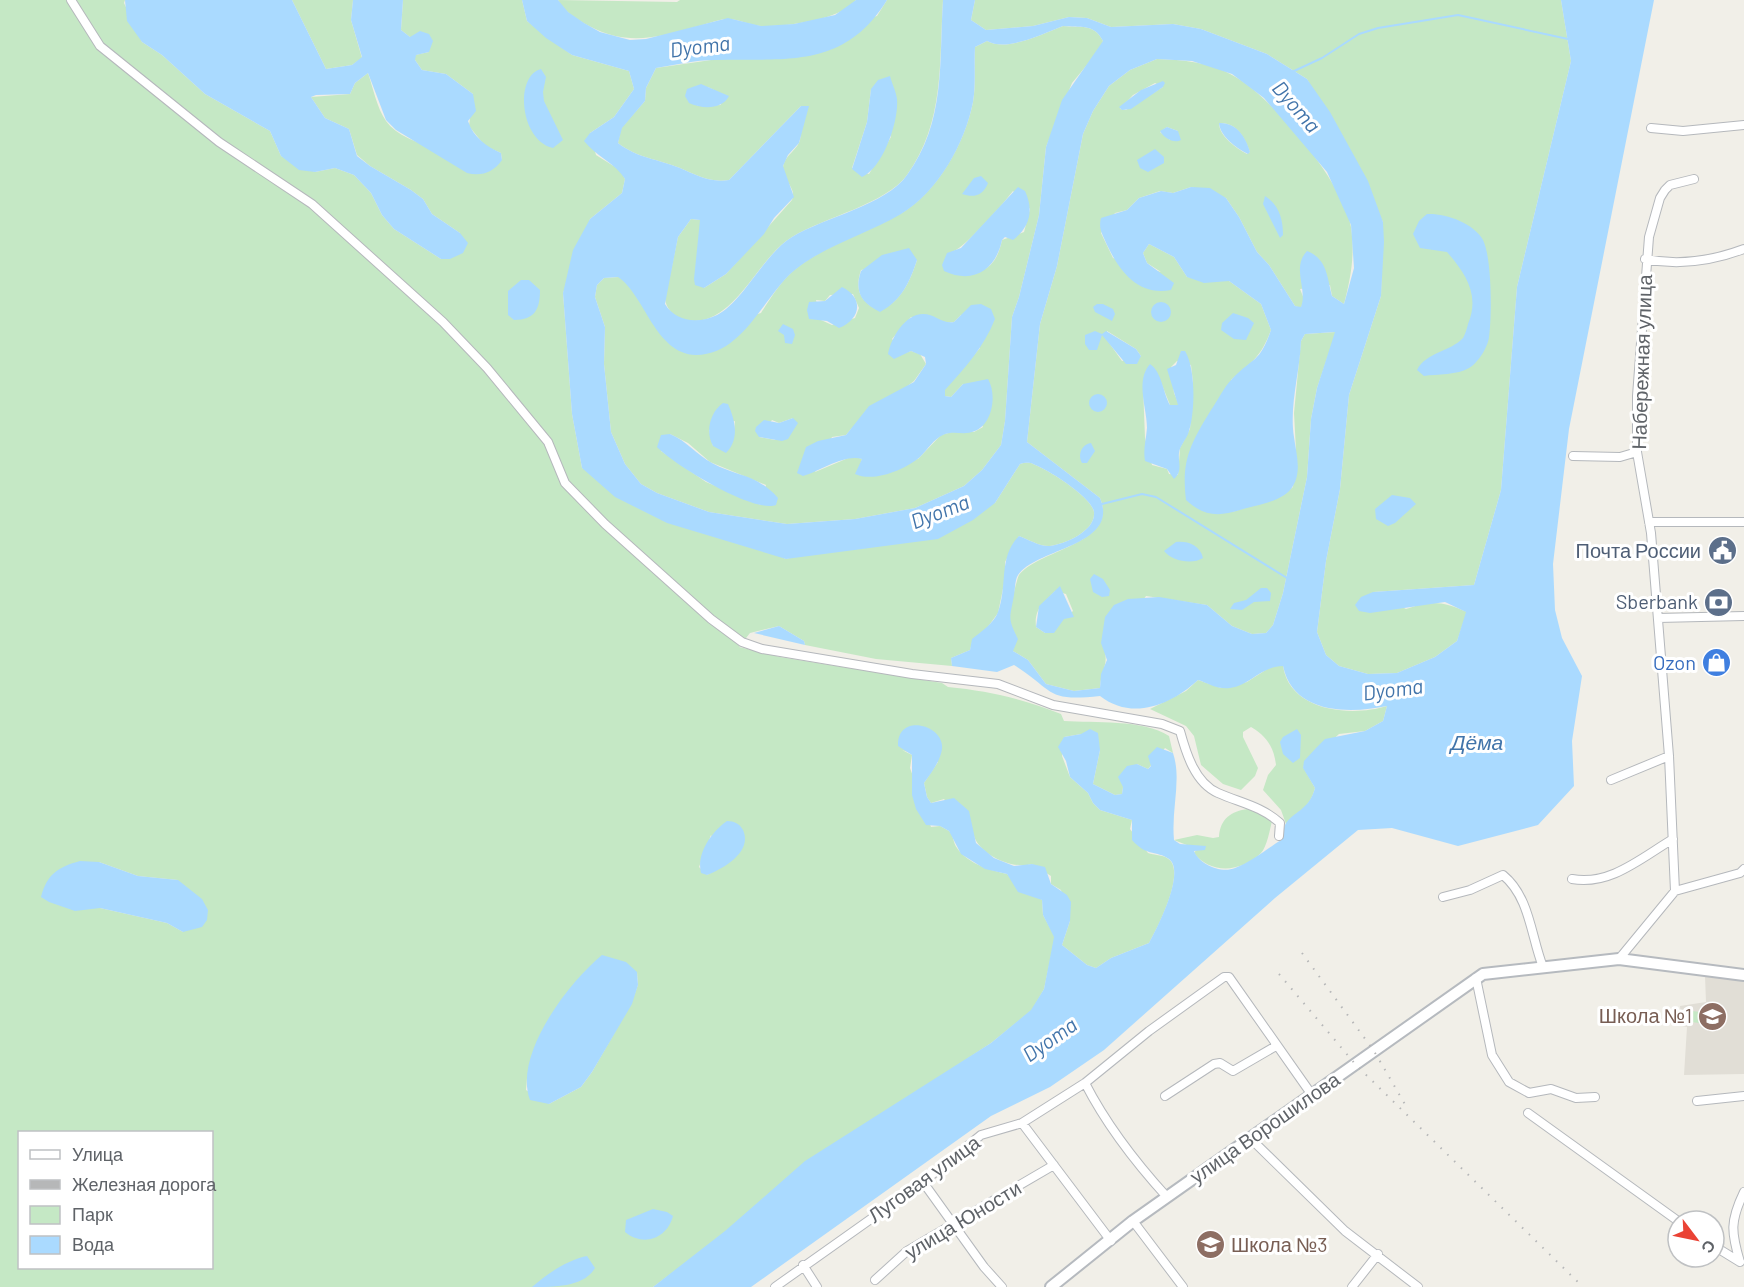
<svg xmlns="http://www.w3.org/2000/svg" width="1744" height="1287" viewBox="0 0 1744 1287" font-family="Barlow,sans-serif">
  <rect width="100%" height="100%" fill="#f1efe8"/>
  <path fill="#e1ded6" d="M 1705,976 L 1744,981 L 1744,1074 L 1684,1075 L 1687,1027 L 1682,1026 L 1680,1006 L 1706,1002 Z"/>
  <path fill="#c5e8c5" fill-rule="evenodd" d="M 0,0 L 125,0 L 124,3 L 142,42 L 162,55 L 205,94 L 270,131 L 281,156 L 315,172 L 335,168 L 354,175 L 371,193 L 382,215 L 394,229 L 441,259 L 450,259 L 460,233 L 432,214 L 423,199 L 411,190 L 370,166 L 357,155 L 349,129 L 325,118 L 311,97 L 350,94 L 355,83 L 368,73 C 373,88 377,108 386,121 C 407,150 469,153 502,160 L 501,153 L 485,146 L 469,126 L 473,94 L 446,74 L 422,70 L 415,60 L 415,55 L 429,52 L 401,30 L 403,0 L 522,0 L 527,21 L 572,55 L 629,71 L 634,89 L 614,117 L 590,133 L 596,155 L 620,170 L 625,179 L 622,193 L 590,219 L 563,293 L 572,414 L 582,468 L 786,559 L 995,503 L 1020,464 C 1024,463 1029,462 1033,464 C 1047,469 1092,497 1094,512 C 1096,531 1065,544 1050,546 C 1041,547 1027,539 1019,536 L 1005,562 L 1005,579 L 998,613 L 987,628 L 973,639 L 970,650 L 951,658 L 952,666 L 876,659 L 805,645 L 804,641 L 779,626 L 750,633 L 739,647 L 780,657 L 942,683 L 948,687 C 989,691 1024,699 1061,714 L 1064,721 C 1094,723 1143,719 1169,736 L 1173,753 L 1165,748 L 1148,769 L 1137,764 L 1123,787 L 1122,794 L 1115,795 L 1093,784 L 1100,750 L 1081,734 L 1064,737 L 1062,756 L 1070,777 L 1088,793 L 1093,803 L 1100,810 L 1132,820 L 1130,829 L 1148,853 C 1154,855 1163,855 1167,858 C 1188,869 1157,929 1149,943 L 1111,958 L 1096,968 L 1087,965 L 1062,945 L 1070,921 L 1061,890 L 1051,884 L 1051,876 L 1032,864 C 1013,870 980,855 974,836 L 944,799 L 931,803 L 927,797 L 924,783 L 938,762 L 902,750 L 912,755 L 910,768 L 931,827 L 940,826 L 949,831 C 954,836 953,843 957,848 C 968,864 990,870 1007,874 L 1013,881 L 1042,900 L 1043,915 L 1055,937 L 1044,989 L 1032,1010 L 991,1043 L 903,1101 L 653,1287 L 0,1287 ZM 711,835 L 723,866 L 707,875 L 699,867 ZM 99,862 L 138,876 L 178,880 L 183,932 L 167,923 L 100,908 ZM 637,972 L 638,985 L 631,1004 L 592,1072 L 581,1087 L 549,1104 L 526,1090 L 527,1078 ZM 20,1132 L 212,1132 L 212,1268 L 20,1268 Z
    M 292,0 L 353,0 L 351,20 L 362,58 L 352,65 L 326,69 Z
    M 558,0 L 677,2 L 680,0 L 856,0 C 842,20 784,27 761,26 C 749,25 737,18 726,19 C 715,20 705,25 695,27 C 656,38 627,46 589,26 C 578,20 564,12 558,0 Z
    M 887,0 L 943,0 C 939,62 945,122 907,175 C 886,204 825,217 792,237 C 756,258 732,334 682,319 C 673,316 666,308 665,299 L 678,237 L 691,219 L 700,220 L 704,288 L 726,274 L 792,200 C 797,188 783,181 783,169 C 783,156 797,151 800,140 C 802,129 801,117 801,106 L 729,180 C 710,183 696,175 680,168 C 658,159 637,158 618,143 L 621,128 L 645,101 L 646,88 L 656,68 L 711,60 L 877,16 ZM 708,87 L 714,90 L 721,105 L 697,106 ZM 871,89 L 891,137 L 869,174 L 852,168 L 867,122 Z
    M 975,0 L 1561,0 L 1571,61 L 1517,287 L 1501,490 L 1474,585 L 1373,592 L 1406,609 C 1431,600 1442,601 1467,612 L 1457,641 L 1435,657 L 1397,673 L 1368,674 L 1339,666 L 1326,655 L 1317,632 L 1326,561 L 1340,489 L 1349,395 L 1381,296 L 1383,222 L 1307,79 L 1267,54 L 1201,29 L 1173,24 L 1111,27 L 1087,18 L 1069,17 L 1033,26 L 986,30 L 971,20 Z
    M 1063,26 C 1080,28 1094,23 1103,41 L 1100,49 L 1072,83 L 1046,147 L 1039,215 L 1019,297 L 1012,317 L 1005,421 L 1001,445 L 982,470 L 964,486 L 915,508 L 855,519 L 787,524 L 709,512 L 657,493 L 641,484 L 625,464 L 611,432 L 604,364 L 605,327 L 595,297 L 597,285 L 604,278 L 619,277 L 629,284 L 668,341 L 761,313 C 772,296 782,279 798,267 C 823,247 871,230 900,214 C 937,193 965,143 973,102 C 976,85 974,65 975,47 L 987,41 C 1007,52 1042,34 1063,26 ZM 1013,191 L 1030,209 L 1024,232 L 1002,240 C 997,264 987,273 962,275 L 954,251 C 965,247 1004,203 1013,191 ZM 917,260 C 910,282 901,301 880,311 C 861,303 854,291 861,270 ZM 853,294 L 859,308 L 855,318 L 832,325 L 821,320 L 816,300 L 825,301 L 830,295 ZM 961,315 L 980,348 L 945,389 L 945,396 L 951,397 L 963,384 L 983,427 L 974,432 L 952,432 L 941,435 L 918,459 L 859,468 L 862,459 L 853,456 L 815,472 L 832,437 L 846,435 L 851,429 L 914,381 L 926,364 L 920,354 L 911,351 L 905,353 L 892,339 L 911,317 L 935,318 L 944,323 L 954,322 ZM 793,418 L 775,440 L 759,437 L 772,420 L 779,423 ZM 735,421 L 733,440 L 713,446 L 709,430 ZM 670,434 L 688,443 L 710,462 L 766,485 L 761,505 L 706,482 L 661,451 Z
    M 1157,59 C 1183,60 1209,62 1232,75 C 1271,95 1344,183 1351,227 C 1355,255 1351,277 1344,304 L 1332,296 L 1330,285 L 1300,289 L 1304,299 L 1301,308 L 1295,306 L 1269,265 L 1257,252 L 1239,217 L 1226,198 L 1191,187 L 1173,193 L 1160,191 L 1139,198 L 1127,210 L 1115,213 L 1101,233 L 1113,258 L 1161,272 L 1147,263 L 1143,253 L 1149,244 L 1174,257 L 1187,277 L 1229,281 L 1261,304 L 1271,330 C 1261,357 1252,362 1231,380 L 1232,512 L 1282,496 L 1293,487 L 1296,450 L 1294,413 L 1301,341 L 1305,334 L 1336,332 L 1317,388 L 1311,419 L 1307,477 L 1283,593 L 1273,625 L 1266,633 L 1252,634 L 1232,626 L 1207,605 L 1146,596 L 1105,654 C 1108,663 1100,677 1100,688 L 1074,691 L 1046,684 L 1028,660 L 1013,651 C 1012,640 1010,630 1009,619 C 1008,616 1017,578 1019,575 C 1039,549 1119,544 1100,498 L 1027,442 L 1040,324 L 1057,266 L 1083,134 L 1093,111 L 1109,86 L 1130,70 ZM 1155,83 L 1163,87 L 1126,110 L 1120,109 L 1133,95 ZM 1219,123 C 1236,122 1245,137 1250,152 L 1247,154 C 1236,148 1219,136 1219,123 ZM 1167,127 L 1178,131 L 1170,140 L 1160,132 ZM 1107,331 L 1136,349 L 1141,356 L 1122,361 L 1107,340 ZM 1177,361 L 1191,365 L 1193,382 L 1190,429 L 1180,448 L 1178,475 L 1169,474 L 1167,469 L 1152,465 L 1145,438 L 1143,386 L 1160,380 L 1170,405 L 1179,405 L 1174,393 L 1171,367 ZM 1055,591 L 1066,594 L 1073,611 L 1045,633 L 1036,627 C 1034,608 1044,603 1055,591 Z
    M 1272,666 L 1283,666 C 1290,712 1352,717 1387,706 L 1383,721 L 1365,731 L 1339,734 L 1303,767 L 1315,788 C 1311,805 1299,814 1286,824 L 1281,810 L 1263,790 L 1268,775 L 1276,765 C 1274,748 1267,736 1251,727 L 1243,732 L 1243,737 L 1258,768 L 1255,776 L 1241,790 L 1223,784 L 1201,765 L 1194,736 L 1186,726 L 1150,709 L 1186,691 L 1198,680 L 1221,688 L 1247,682 Z
    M 1248,809 L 1266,815 L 1272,821 C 1270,829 1267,847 1261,853 C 1242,872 1211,875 1194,853 L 1197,849 L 1174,840 L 1197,835 L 1213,838 L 1219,837 C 1220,819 1231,811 1248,809 Z
    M 1692,1011 L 1717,1014 L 1716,1025 L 1691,1022 Z"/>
  <path fill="#aadaff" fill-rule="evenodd" d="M 125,0 L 292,0 L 326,69 L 352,65 L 362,57 L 351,20 L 353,0 L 403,0 L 401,30 L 410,37 L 420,31 L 429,34 L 433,41 L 429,52 L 416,55 L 415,60 L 422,70 L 446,74 L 473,94 L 476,111 L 468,121 C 473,137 487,147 501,153 L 502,160 C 494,172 481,177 467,173 L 396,130 L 386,120 L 368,73 L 355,83 L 350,94 L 316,95 L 311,97 L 325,118 L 349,129 L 357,156 L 370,166 L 411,190 L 423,199 L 432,214 L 460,233 L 468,243 L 463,253 L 450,259 L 441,259 L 394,229 L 382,215 L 371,193 L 354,175 L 335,168 L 315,172 L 299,170 L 281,156 L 270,131 L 205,94 L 162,55 L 142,42 L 127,21 Z
    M 522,0 L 558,0 L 568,12 L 584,23 L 600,32 L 630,40 L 646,39 L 728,18 L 761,26 L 794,24 L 835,15 L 856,0 L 887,0 C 844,70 785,58 715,60 C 695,60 675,65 656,68 L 646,88 L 645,101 L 622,128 L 618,143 C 637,158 658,159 680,168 C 696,175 710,183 729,180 L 801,106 L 809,106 L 799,143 L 788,155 L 783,166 L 794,197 L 774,218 L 764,234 L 726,274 L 704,288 L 695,285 L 694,279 L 700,220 L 691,219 L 678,237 L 665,304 C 676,322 698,324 717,315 C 743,302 764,254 792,237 C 825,217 886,205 907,175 C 946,122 939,62 943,0 L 975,0 L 971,20 L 986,30 L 1033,26 L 1069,17 L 1087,18 L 1111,27 L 1173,24 L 1201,29 L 1267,54 L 1307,79 L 1330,112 L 1368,181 L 1383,222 L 1384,242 L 1381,296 L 1349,395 L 1340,489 L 1326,561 L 1317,632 L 1326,655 L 1339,666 L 1368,674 L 1397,673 L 1435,657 L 1457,641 L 1466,612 L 1445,602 L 1370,613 L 1359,611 L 1355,605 L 1361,597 L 1373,592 L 1474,585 L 1501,490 L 1517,287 L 1571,61 L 1561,0 L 1654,0 L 1569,429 L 1553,564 L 1555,610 L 1562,638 L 1582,676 L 1572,741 L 1574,786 L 1538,825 L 1458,846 L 1392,828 L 1358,830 L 1275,898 L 1104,1050 L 1050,1087 L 991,1116 L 751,1287 L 653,1287 L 725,1231 L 805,1161 L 991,1043 L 1031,1010 L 1044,989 L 1054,937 L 1043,915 L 1042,900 L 1018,892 L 1007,874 L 985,869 L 961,854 L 949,831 L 940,826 L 926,825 L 916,809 L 912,795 L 912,755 L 898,746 C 897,712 945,725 942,749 C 940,762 931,773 924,783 L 927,797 L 931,803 L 954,798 L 969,811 L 976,843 L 994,858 L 1014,866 L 1032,864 L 1045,867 L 1051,884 L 1067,895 L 1071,902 L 1070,921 L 1062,945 L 1087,965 L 1096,968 L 1111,958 L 1149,943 C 1157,928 1186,872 1169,859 C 1156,850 1147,857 1132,840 L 1132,820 L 1100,810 L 1093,803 L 1088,793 L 1070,777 L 1066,761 L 1058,747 L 1064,737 L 1081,734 L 1090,729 L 1098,733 L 1100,750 L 1093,784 L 1115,795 L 1122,794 L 1123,787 L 1118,777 L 1127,766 L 1137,764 L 1148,769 L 1151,766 L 1148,756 L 1157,747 L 1173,753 C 1182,780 1171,809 1174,840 L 1180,844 L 1206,846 L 1205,850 L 1194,851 C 1199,864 1221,874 1235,868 C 1251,862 1267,849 1281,840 C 1282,836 1283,829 1285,825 C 1293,811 1309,811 1315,788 L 1303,768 L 1304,761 L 1316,748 L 1325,739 L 1365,731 L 1383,721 L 1387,706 C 1349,714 1293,714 1283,666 C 1261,666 1251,685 1230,688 C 1218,690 1208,683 1198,680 C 1171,705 1132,721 1100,696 C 1045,702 1055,691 1014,665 L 997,672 L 952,666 L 951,658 L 970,650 L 972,639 C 982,631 994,623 998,612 C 1008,585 998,557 1019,536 C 1027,539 1041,547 1050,546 C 1065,544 1096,531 1094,512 C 1092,497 1047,469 1033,464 C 1029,462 1024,463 1020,464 L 995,503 L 973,520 L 938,539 L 786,559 L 667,523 L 615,497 L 582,468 L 572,414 L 563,293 L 573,250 L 590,219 L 622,193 L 625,179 C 616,164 596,156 584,141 L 590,133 L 614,117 L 634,89 L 629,71 L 572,55 L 546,38 L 527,21 ZM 1063,26 C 1080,28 1094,23 1103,41 L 1062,100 L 1046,147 L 1039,215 L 1019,297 L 1012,317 L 1005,421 L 1001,445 L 982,470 L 964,486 L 915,508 L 855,519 L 787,524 L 709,512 L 657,493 L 641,484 L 625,464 L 611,432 L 604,364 L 605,327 L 595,297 L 597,285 L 604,278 L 618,277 C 645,295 655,354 696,355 C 746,355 766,289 800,266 C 830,244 869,233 901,214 C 938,192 965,143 973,102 C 976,84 974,65 975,47 L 987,41 C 1007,52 1042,34 1063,26 ZM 1157,59 L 1192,61 L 1232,74 L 1264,98 L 1327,172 L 1351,225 L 1354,268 L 1344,304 L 1332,296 C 1327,276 1327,259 1307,251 C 1291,268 1308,289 1301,307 L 1295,306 L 1269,265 L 1257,252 L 1239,217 L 1226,198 L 1210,188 L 1191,187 L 1173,193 L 1161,191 L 1139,198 L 1127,210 L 1101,218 C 1098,229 1103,235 1107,245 C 1120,272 1138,296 1171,290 L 1174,283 L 1147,263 L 1143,253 L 1149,244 L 1174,257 L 1187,277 L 1204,283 L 1229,281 L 1261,304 L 1271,330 C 1259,364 1254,356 1232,379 C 1224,387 1218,400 1211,410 C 1191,443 1181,460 1186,500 C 1203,516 1218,517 1240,510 C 1255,505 1284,502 1293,486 C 1302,471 1296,453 1294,437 C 1289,406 1300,372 1301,341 L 1305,334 L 1335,332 L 1317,388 L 1311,419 L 1307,477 L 1283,593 L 1273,625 L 1266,633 L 1252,634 L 1232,626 L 1207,605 L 1159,597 L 1128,599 L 1114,605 L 1105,617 L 1101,643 L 1107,660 L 1101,674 L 1100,688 L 1074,691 L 1046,684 L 1028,660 L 1013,651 L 1018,639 C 1007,617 1010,619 1014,595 C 1015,590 1015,582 1017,577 C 1032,548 1121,547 1100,498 L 1027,442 L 1040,324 L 1057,266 L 1083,134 L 1093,111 L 1109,86 L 1130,70 Z
    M 541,69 L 546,77 L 543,92 L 544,101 L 563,140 L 553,148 C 520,141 514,76 541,69 Z
    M 890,76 C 892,84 896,91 897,99 C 899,121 883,168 862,177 L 852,169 L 867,122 L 871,89 L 878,80 Z
    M 1163,81 L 1165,83 L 1163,87 L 1131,109 L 1122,110 L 1119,107 L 1141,90 Z
    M 701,84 L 729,96 C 722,110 702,109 689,103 L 685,96 L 687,89 Z
    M 1219,123 C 1236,122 1246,137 1250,152 L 1248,154 C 1236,148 1220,136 1219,123 Z
    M 1167,127 L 1178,131 L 1181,140 C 1174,144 1164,138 1160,131 Z
    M 1155,149 L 1164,157 L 1164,163 L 1148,172 L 1140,168 L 1137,160 Z
    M 981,176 L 988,183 C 983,196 974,198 962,194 L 974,178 Z
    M 1018,187 L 1025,191 C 1034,210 1030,227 1013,240 L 1005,237 L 1002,240 C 996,269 974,285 944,271 L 942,265 L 947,253 L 961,248 Z
    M 1265,196 C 1279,205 1283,219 1283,235 L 1280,238 L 1263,204 Z
    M 1427,214 C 1445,213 1474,223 1483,240 C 1492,258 1492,317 1489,337 C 1488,347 1478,363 1469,368 C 1458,375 1437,374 1424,376 L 1417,370 C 1426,352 1450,352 1463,338 C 1465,335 1467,328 1468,324 C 1480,295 1466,274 1447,252 L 1420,248 L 1413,234 L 1419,221 Z
    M 909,248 L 917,260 C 910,282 901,301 880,312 C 861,303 854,291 861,271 L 882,255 Z
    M 521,280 L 529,280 L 540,290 C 540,309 535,320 514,320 L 508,315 L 508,291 Z
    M 842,287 C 865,298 860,320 839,328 L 827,321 L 809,319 L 807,310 L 809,302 L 825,301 Z
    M1151 312a10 10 0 1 1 20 0a10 10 0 1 1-20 0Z
    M 981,304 L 991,309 L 995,319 C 984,347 965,368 945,390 L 945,396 L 951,397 L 963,384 L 988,379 C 997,394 993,424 975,431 C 964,436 954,430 943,435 C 934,439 927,450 920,457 C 906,469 874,483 855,474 L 862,459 C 844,454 821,471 803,476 L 797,473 L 806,447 L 818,441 L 846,435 L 869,406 L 914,382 L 926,364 L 925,357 L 911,351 L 894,359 L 888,354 C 891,338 905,314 923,314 C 935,314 942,324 954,322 L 971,305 Z
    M 1097,304 L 1103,304 L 1113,309 L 1115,314 L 1112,321 L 1095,312 L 1093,307 Z
    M 1233,313 L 1248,318 L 1254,323 L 1246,340 L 1234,339 L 1221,330 L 1222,323 Z
    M 783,324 L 793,329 L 795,335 L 792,344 L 785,343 L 784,335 L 778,331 Z
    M 1095,331 L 1102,334 L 1106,331 L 1136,349 L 1141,356 L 1137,364 L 1126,364 L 1102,335 L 1097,350 L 1089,350 L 1085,344 L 1085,335 Z
    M 1181,351 L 1185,351 C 1196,369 1195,412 1189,431 C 1187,439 1180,445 1179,453 C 1178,463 1183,471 1174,479 L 1167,469 L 1145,461 C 1143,449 1146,440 1147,428 C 1147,408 1135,381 1150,364 C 1162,372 1163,393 1170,405 L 1178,405 L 1167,369 L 1176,365 Z
    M1089 403a9 9 0 1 1 18 0a9 9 0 1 1-18 0Z
    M 723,403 L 728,404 C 735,420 740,439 726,453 L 713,446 C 705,432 710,412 723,403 Z
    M 793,418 L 798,423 L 788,439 L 782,441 L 759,437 L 755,431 L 756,427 L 764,420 L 779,423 Z
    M 670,434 C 687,441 697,455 712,463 C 738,477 757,474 778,498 L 776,505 C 754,514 673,464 657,447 L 661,435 Z
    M 1091,443 L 1095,451 L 1087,463 L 1082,463 C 1077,455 1082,444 1091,443 Z
    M 1392,495 L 1410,498 L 1416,504 L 1395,523 L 1388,526 L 1376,519 L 1375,509 Z
    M 1176,542 C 1188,541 1200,545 1203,558 C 1192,565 1172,561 1164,551 Z
    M 1094,574 L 1103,579 L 1110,590 L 1109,596 L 1102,597 L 1093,592 L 1090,579 Z
    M 1060,586 L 1074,617 L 1064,619 L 1054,633 L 1045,633 L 1036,627 L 1039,606 Z
    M 1261,588 L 1267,588 L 1271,593 L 1270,601 L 1254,602 L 1242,610 L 1230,609 L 1234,603 L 1246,600 Z
    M 779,626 L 804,641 L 805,645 L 754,633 Z
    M 1297,729 L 1301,735 L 1300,758 L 1293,763 L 1283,754 L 1280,742 L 1283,737 Z
    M 727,821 C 734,821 740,824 743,830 C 753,852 723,869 707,875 L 701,873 C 696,854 712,831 727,821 Z
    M 80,861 L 99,862 L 138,876 L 178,880 L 202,899 L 208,910 L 207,920 L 202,927 L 183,932 L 167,923 L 100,908 L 75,911 L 49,902 L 41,897 C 47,874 58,867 80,861 Z
    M 602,955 L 626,962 L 637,972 L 638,985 L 632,1004 L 592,1072 L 581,1087 L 549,1104 L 530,1100 C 513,1055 568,983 602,955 Z
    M 653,1209 L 667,1212 L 673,1216 C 667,1239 643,1247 625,1232 L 626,1220 Z
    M 587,1256 L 595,1268 C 584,1287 555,1287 532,1287 C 547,1274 567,1260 587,1256 Z"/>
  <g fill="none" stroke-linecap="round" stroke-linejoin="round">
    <path stroke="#aadaff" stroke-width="2" d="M 1292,72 L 1322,58 L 1359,34 L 1378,28 L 1458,15 L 1568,39
      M 1102,504 L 1142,494 L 1156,497 L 1287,578"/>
    <defs>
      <path id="street" d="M 71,0 L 100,46 L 219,142 L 312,204 L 443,322 L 487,368 L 548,442 L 565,483 L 605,524 L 711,619 L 742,642 L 762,649 L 912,674 L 998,684 L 1053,705 L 1162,724 L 1180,731 C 1186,753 1195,783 1218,793 C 1241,803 1261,806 1280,823 L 1279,836
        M 1651,128 L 1683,131 L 1744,125
        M 1645,259 C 1679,266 1712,261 1744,249
        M 1573,456 L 1620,457 L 1637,452
        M 1649,522 L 1744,522
        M 1658,618 L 1744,616
        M 1611,780 L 1669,756
        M 1572,879 C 1610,886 1641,858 1673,839
        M 1675,891 L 1669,756 L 1651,533 L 1637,452 L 1637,396 L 1649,237 L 1660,198 L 1665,190 L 1670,185 L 1694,179
        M 1443,897 L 1470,890 L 1503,875 C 1530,897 1531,937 1543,967
        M 1619,959 L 1675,891 L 1740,873 L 1744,869
        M 1476,978 L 1492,1055 L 1509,1082 L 1529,1093 L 1551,1089 L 1576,1098 L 1595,1097
        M 1085,1083 C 1106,1124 1136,1163 1167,1197
        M 1165,1096 L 1214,1064 L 1220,1063 L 1233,1071 L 1276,1046
        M 1697,1101 L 1744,1096
        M 1528,1113 L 1678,1221
        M 1022,1123 L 1111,1241
        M 1251,1139 L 1345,1231 L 1418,1287
        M 923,1182 L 984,1267 L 1002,1287
        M 1133,1221 L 1183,1287
        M 1714,1246 L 1740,1262
        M 1740,1262 C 1731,1232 1730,1221 1744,1192
        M 803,1265 L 817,1287
        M 875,1280 L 907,1251 L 1054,1165
        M 775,1287 L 923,1182 L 981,1135 L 1022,1123 L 1085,1083 L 1149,1031 L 1224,977 L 1229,977 L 1312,1095
        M 1352,1287 L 1378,1254"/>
      <path id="secondary" d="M 1051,1287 L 1133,1221 L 1483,974 L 1619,959 L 1744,975"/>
    </defs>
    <use href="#street" stroke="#b5b8bc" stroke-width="10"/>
    <use href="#secondary" stroke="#b6babf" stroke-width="14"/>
    <use href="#street" stroke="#fff" stroke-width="8"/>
    <use href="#secondary" stroke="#fff" stroke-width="10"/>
    <path stroke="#b6b7b8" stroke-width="2" stroke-dasharray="1.5 8" stroke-linecap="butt" d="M 1302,953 L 1374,1051 L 1406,1106
      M 1279,974 L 1356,1065 L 1583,1287"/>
  </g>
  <defs>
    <symbol id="civic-disc" viewBox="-11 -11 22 22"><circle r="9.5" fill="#5c6f8a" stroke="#fff"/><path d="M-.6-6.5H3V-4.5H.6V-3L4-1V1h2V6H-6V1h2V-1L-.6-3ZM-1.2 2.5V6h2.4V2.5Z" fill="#fff"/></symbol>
    <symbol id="bank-disc" viewBox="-11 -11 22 22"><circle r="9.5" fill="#5c6f8a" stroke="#fff"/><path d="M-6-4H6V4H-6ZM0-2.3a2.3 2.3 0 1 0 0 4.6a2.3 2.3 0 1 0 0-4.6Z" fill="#fff"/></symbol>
    <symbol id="shop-disc" viewBox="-11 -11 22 22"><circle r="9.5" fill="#3f7fe0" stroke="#fff"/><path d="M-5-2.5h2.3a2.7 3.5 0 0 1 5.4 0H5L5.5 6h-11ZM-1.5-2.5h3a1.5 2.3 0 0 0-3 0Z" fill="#fff"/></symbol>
    <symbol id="school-disc" viewBox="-11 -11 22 22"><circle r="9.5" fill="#8d6e63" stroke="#fff"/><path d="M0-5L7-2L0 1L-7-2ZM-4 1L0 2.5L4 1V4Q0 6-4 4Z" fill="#fff"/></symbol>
  </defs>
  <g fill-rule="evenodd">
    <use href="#civic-disc" x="1706" y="534" width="33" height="33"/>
    <use href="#bank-disc" x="1702" y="586" width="33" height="33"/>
    <use href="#shop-disc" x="1700" y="646" width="33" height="33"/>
    <use href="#school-disc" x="1696" y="1000" width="33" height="33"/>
    <use href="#school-disc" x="1194" y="1228" width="33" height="33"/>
  </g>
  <g text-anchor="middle" stroke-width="6" stroke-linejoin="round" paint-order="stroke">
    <g font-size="20" fill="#5f6368" stroke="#fff">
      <text transform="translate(1642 362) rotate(-88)" y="7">Набережная улица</text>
      <text transform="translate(1265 1128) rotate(-35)" y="7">улица Ворошилова</text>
      <text transform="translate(924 1179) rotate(-36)" y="7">Луговая улица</text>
      <text transform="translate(963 1220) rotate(-31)" y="7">улица Юности</text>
    </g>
    <g font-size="20" fill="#4e5e75" stroke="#fff" text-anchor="end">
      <text x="1701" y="558">Почта России</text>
      <text x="1698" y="609">Sberbank</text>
    </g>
    <g font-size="20" fill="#366cbe" stroke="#fff" text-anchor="end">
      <text x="1696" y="670">Ozon</text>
    </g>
    <g font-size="20" fill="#785e54" stroke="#fff" text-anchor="end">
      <text x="1692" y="1023">Школа №1</text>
      <text x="1231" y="1252" text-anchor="start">Школа №3</text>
    </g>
    <g font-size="21" font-style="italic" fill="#4174aa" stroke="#fff">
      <text transform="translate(700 47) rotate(-7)" y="7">Dyoma</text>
      <text transform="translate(1296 107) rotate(49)" y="7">Dyoma</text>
      <text transform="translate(940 512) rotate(-21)" y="7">Dyoma</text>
      <text transform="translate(1393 690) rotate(-7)" y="7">Dyoma</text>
      <text x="1477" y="750">Дёма</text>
      <text transform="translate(1050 1040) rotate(-35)" y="7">Dyoma</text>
    </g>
  </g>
  <rect x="18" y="1131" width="195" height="138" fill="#ffffff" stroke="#bfc1c3" stroke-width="1.5"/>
  <rect x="30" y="1150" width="30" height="9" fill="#ffffff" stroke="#bfc1c3" stroke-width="1.5"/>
  <text x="72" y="1161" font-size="18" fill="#5f6368">Улица</text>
  <rect x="30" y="1180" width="30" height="9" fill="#b6b7b8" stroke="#bfc1c3" stroke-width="1.5"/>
  <text x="72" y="1191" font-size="18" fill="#5f6368">Железная дорога</text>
  <rect x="30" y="1206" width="30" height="18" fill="#c5e8c5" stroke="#bfc1c3" stroke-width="1.5"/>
  <text x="72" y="1221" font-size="18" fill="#5f6368">Парк</text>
  <rect x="30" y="1236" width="30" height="18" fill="#aadaff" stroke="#bfc1c3" stroke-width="1.5"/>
  <text x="72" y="1251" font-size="18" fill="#5f6368">Вода</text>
  <g transform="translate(1696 1239) rotate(122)"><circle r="28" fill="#ffffff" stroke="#bfc1c3" stroke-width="1.5"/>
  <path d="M0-4.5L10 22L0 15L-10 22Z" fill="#ea4335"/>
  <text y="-9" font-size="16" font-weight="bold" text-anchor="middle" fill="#5f6368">С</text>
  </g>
</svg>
